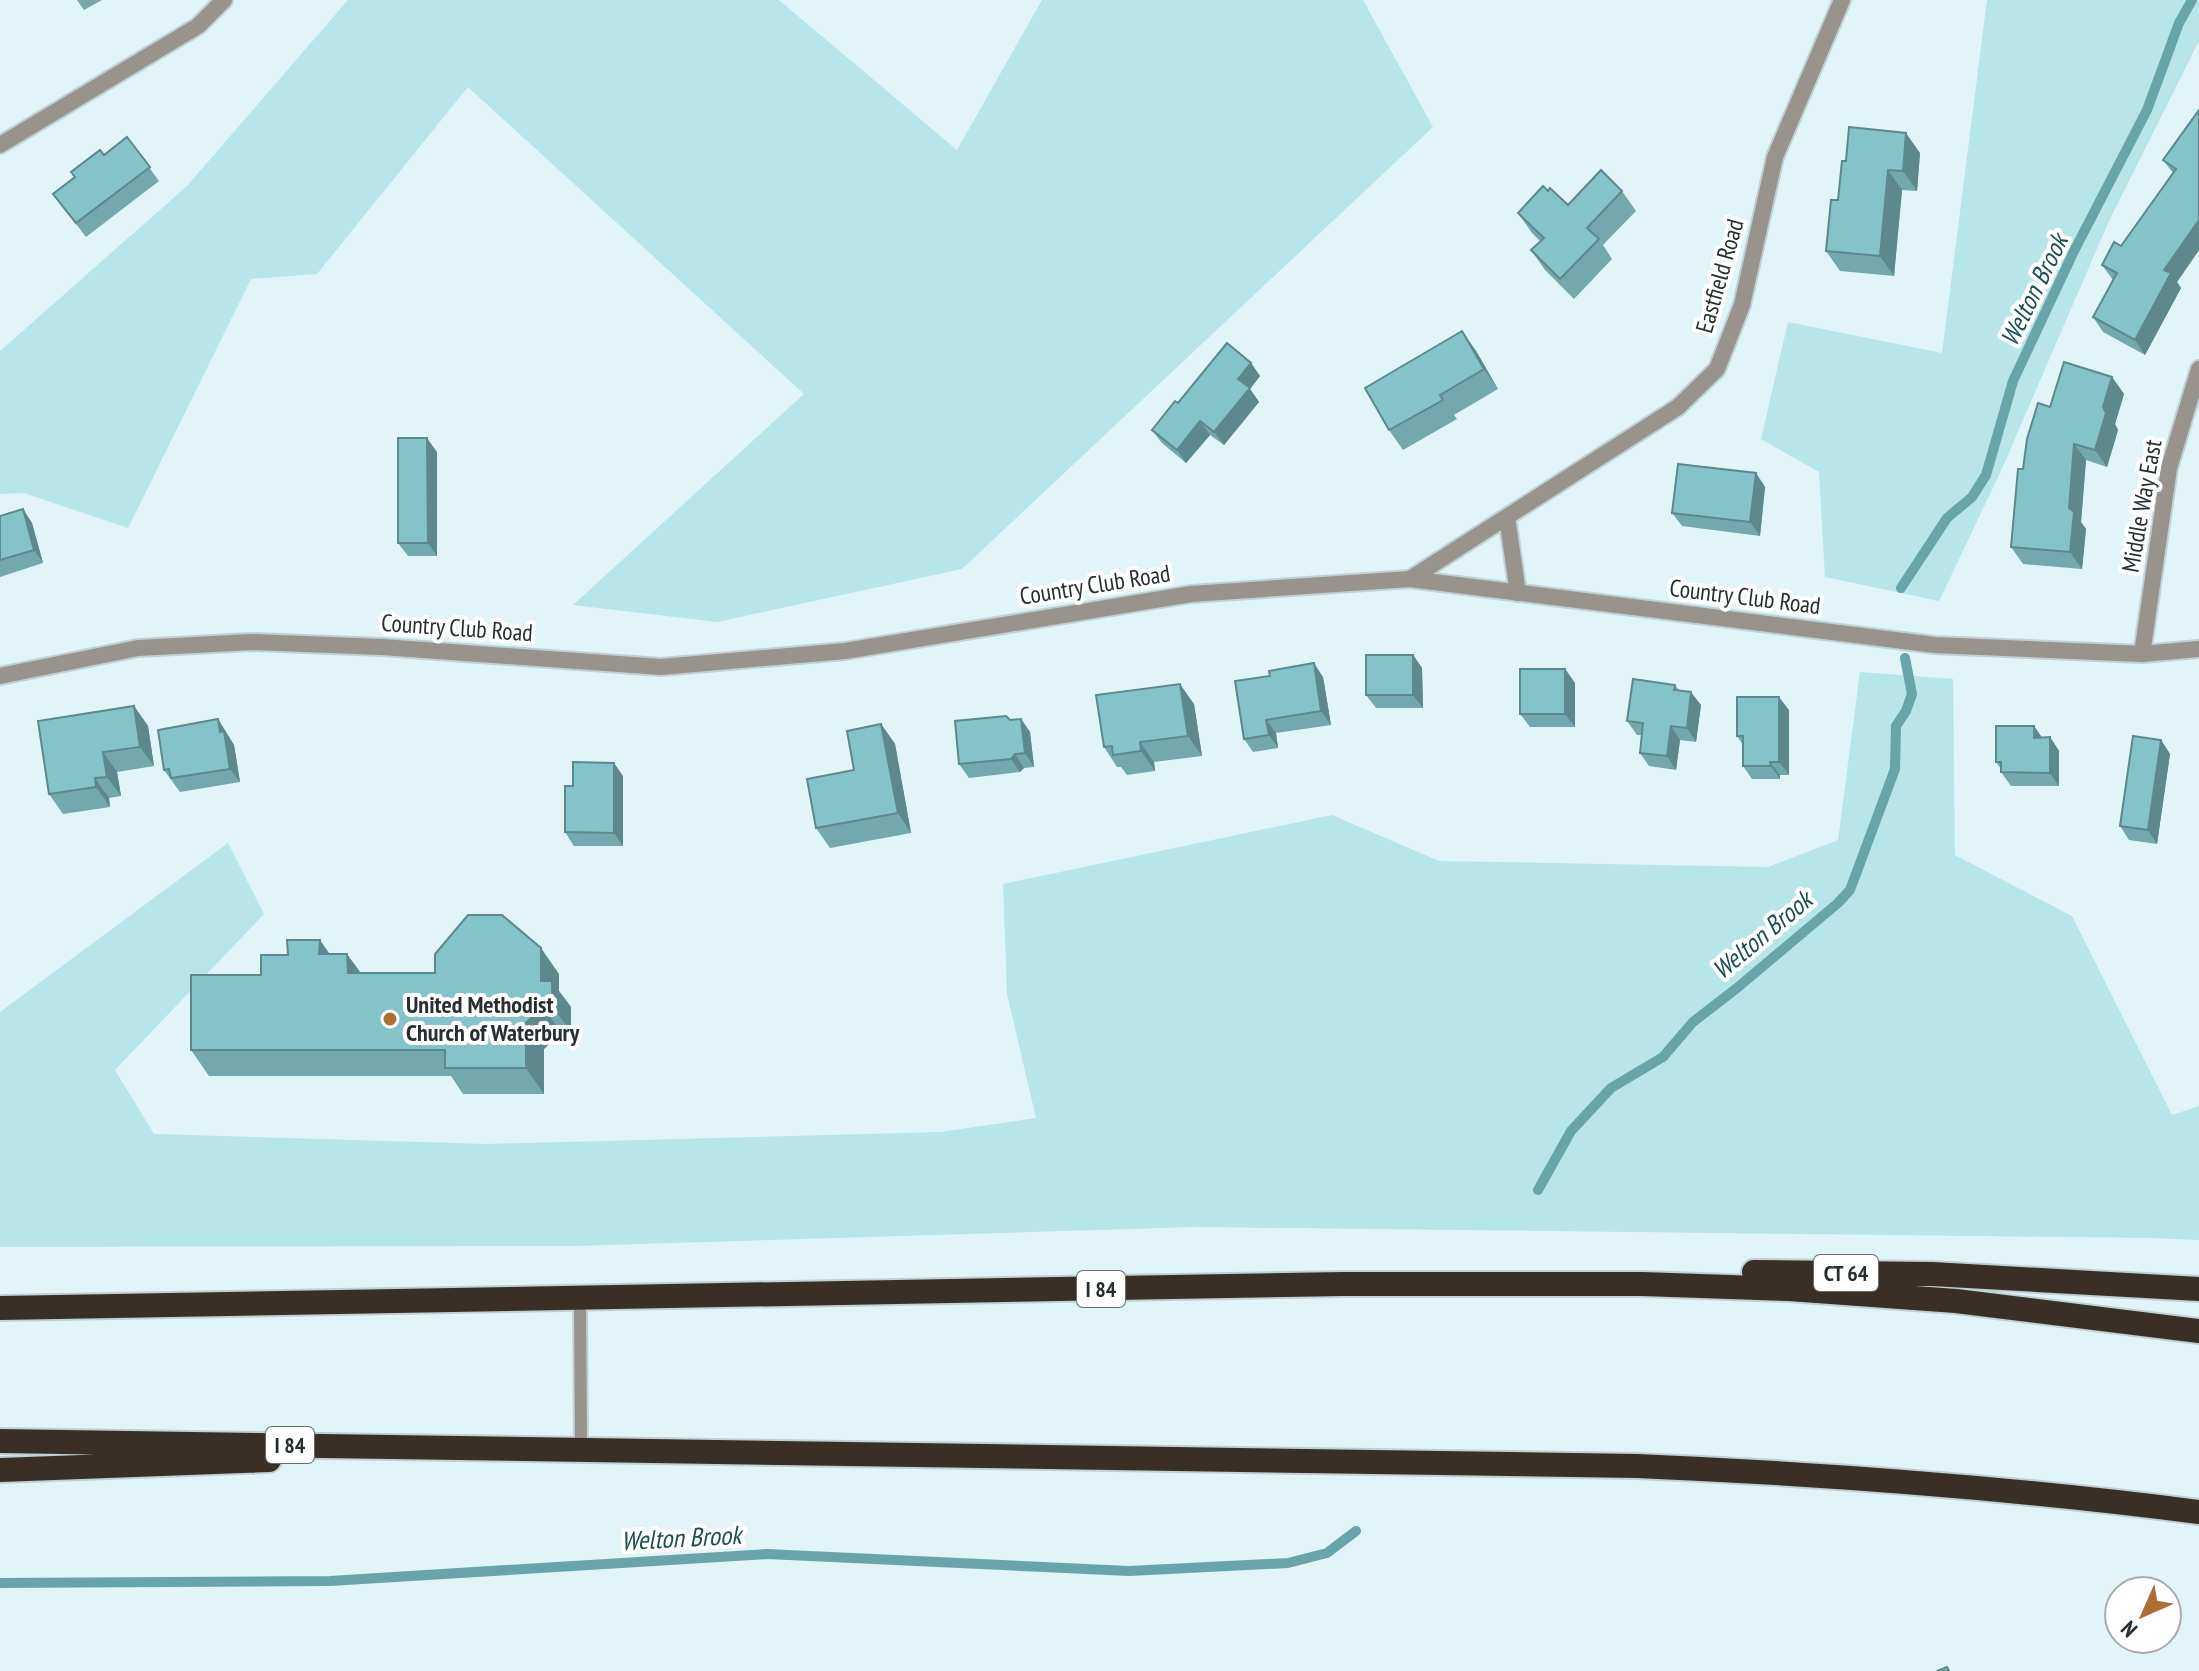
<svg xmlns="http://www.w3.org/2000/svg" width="2199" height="1671" viewBox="0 0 2199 1671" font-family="'PT Sans Narrow',sans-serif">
  <rect width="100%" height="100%" fill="#e1f5f8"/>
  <path fill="#b7e5ea" d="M 348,0 L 779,0 L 957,150 L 1042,0 L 1363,0 L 1433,127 L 962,569 L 717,622 L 573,605 L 804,394 L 468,87 L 317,274 L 251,279 L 128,528 L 24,493 L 0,494 L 0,351 L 187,186 Z
    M 1987,0 L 2199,0 L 2199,41 L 2109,221 L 2001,471 L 1939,601 L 1825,577 L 1819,472 L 1761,439 L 1788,322 L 1942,353 Z
    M 1860,672 L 1953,679 L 1955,855 L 2072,916 L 2172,1115 L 2199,1106 L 2199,1240 L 2153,1238 L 1194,1227 L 574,1246 L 0,1247 L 0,1012 L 228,843 L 264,914 L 115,1070 L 154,1134 L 486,1144 L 940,1132 L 1036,1118 L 1007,994 L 1003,884 L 1332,815 L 1439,861 L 1768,867 L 1838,840 Z"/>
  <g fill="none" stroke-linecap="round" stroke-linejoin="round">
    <path stroke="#67a5ab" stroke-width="10" d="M 1901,588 L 1947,518 L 1972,497 L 1986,475 L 2013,381 L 2074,251 L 2147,110 L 2179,23 L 2192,0
      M 1538,1190 L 1571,1131 L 1611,1088 L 1663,1057 L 1693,1022 L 1737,988 L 1838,903 L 1850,890 L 1895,769 L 1896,726 L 1906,711 L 1912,694 L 1905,658
      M 0,1583 L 330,1581 L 767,1554 L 1129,1571 L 1288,1563 L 1327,1553 L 1356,1531"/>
    <defs>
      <path id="service" d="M 580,1299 L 581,1449"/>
      <path id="minor" d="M 0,145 L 198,26 L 224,0
        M 1507,517 L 1518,593
        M 1410,579 L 1678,407 L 1717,369 L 1742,305 L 1775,157 L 1842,0
        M 2142,654 L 2169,468 L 2199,369"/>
      <path id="tertiary" d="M 0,676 L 138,648 L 251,642 L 382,647 L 661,667 L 845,651 L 1191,594 L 1410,579 L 1935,645 L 2142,654 L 2199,649"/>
      <path id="motorway" d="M 1754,1272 L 1932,1274 L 2199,1289
        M 0,1308 L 1343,1284 L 1642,1284 L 1789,1289 L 1956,1301 L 2199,1331
        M 0,1441 L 1637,1466 C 1825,1474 2012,1488 2199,1512
        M 0,1470 L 269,1460"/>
    </defs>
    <use href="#service" stroke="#bfd1d4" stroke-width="16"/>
    <use href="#minor" stroke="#bfd1d4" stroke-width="20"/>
    <use href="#tertiary" stroke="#bfd1d4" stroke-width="20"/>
    <use href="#motorway" stroke="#bfd1d4" stroke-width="28"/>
    <use href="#service" stroke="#99938e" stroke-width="12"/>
    <use href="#minor" stroke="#99938e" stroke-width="16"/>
    <use href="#tertiary" stroke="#99938e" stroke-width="16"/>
    <use href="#motorway" stroke="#392f26" stroke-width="24"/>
  </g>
  <path fill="#72a8ae" d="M 77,0 L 102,0 L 84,10 Z
    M 2199,110 L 2199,250 L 2177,282 L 2181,288 L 2145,355 L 2103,332 L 2093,317 L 2113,280 L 2102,265 L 2121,246 L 2173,173 L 2163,160 Z
    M 127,137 L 159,181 L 86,237 L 53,194 Z
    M 1920,153 L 1917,191 L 1902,190 L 1894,276 L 1840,271 L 1826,251 L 1846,161 Z
    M 1622,191 L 1636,211 L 1603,245 L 1612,259 L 1574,299 L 1545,270 L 1531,250 L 1540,241 L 1532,233 L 1518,213 L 1568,205 Z
    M 1462,331 L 1476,351 L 1498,389 L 1454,415 L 1457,419 L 1403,450 L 1389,430 Z
    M 1251,363 L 1260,376 L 1250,389 L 1259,402 L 1224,445 L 1210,435 L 1186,463 L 1162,443 L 1152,430 L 1178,403 Z
    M 2112,377 L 2124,394 L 2115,424 L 2118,430 L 2107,467 L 2086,460 L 2081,522 L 2086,529 L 2082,569 L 2023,564 L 2011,547 L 2023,469 L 2050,407 Z
    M 437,452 L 437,556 L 408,556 L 398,543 Z
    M 1756,473 L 1765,487 L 1760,536 L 1682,526 L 1672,513 Z
    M 23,509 L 32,523 L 43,563 L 0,577 L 0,516 Z
    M 1413,655 L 1422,668 L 1423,708 L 1376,708 L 1366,695 Z
    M 1565,669 L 1575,683 L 1575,727 L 1530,727 L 1520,714 Z
    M 1323,677 L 1331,725 L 1276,733 L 1278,748 L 1253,752 L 1244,739 L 1235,681 Z
    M 1675,685 L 1679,690 L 1701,705 L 1696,742 L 1680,740 L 1676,770 L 1649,766 L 1640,753 L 1642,735 L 1637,735 L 1627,721 Z
    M 1194,704 L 1202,756 L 1154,762 L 1155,771 L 1127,775 L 1121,767 L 1117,767 L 1104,747 Z
    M 134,706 L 148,726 L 154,766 L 117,772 L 121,796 L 109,798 L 110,807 L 63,814 L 49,794 Z
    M 1789,710 L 1789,775 L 1780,775 L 1780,779 L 1752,779 L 1743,766 L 1743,745 L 1737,736 Z
    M 218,719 L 234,745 L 240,782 L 180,792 L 164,770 Z
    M 1021,719 L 1030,732 L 1034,767 L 1024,768 L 1020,772 L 969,778 L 959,764 Z
    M 881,724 L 895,744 L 911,833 L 830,848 L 816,828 L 854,770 Z
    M 2034,726 L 2042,738 L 2050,737 L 2059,751 L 2059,786 L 2011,786 L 2001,772 L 2001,769 L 1996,762 Z
    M 2161,740 L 2170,754 L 2157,844 L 2129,840 L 2120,826 Z
    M 623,776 L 623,846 L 574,846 L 565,832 L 573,786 Z
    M 329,954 L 361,973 L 559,974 L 559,991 L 571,1007 L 571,1032 L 561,1032 L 544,1049 L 544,1094 L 463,1094 L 451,1076 L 209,1076 L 191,1050 L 261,975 Z"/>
  <path fill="#5d888d" d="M 1906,133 L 1920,153 L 1917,191 L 1903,171 Z
    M 1888,170 L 1902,190 L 1894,276 L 1880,256 Z
    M 2199,220 L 2199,250 L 2177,282 L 2181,288 L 2145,355 L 2135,340 L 2164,270 Z
    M 1462,331 L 1476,351 L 1498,389 L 1484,369 Z
    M 1251,363 L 1260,376 L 1250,389 L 1259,402 L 1224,445 L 1214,432 L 1238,379 Z
    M 2112,377 L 2124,394 L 2115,424 L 2118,430 L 2107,467 L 2095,450 L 2103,407 Z
    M 1200,421 L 1210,435 L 1186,463 L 1177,450 Z
    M 427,438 L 437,452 L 437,556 L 428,543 Z
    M 2074,444 L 2086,460 L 2081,522 L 2086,529 L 2082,569 L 2070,552 L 2069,508 Z
    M 1756,473 L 1765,487 L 1760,536 L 1750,522 Z
    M 23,509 L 32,523 L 43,563 L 34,550 Z
    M 1413,655 L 1422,668 L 1423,708 L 1413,695 Z
    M 1314,663 L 1323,677 L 1331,725 L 1321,711 Z
    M 1565,669 L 1575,683 L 1575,727 L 1565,714 Z
    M 1180,684 L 1194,704 L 1202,756 L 1188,736 Z
    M 1691,692 L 1701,705 L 1696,742 L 1687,728 Z
    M 1779,697 L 1789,710 L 1789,775 L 1779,762 Z
    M 134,706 L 148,726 L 154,766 L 140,747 Z
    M 218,719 L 234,745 L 240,782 L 230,769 L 220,732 Z
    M 1021,719 L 1030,732 L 1034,767 L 1025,753 Z
    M 1266,720 L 1276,733 L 1278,748 L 1269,735 Z
    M 881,724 L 895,744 L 911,833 L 898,813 Z
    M 1671,726 L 1680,740 L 1676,770 L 1667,756 Z
    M 2034,726 L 2043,739 L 2034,738 Z
    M 2050,737 L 2059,751 L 2059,786 L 2050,773 Z
    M 2161,740 L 2170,754 L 2157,844 L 2148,830 Z
    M 1140,742 L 1154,762 L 1155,771 L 1141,751 Z
    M 103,752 L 117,772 L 121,796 L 107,777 Z
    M 1015,754 L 1024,768 L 1020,772 L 1011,759 Z
    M 1770,762 L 1780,775 L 1780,779 L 1771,766 Z
    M 614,763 L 623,776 L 623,846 L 614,833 Z
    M 95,778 L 109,798 L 110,807 L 96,787 Z
    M 320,940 L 338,966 L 319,954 Z
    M 541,948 L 559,974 L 559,991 L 571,1007 L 571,1032 L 552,1006 L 541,981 Z
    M 347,954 L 366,980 L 348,973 Z
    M 542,1006 L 561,1032 L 544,1049 L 544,1094 L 526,1068 L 526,1023 Z"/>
  <path fill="#85c3ca" stroke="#5d888d" stroke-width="2" d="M 2199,110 L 2199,220 L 2164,270 L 2171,273 L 2135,340 L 2093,317 L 2117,273 L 2102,265 L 2114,242 L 2121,246 L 2176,169 L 2163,160 Z
    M 1849,127 L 1906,133 L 1903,171 L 1888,170 L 1880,256 L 1826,251 L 1831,200 L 1838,200 L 1842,161 L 1846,161 Z
    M 127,137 L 150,167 L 76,223 L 53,194 L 75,177 L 71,172 L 100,150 L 104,155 Z
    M 1601,170 L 1622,191 L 1587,228 L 1599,239 L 1560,279 L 1531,250 L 1544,238 L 1518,213 L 1543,186 L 1548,191 L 1550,188 L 1568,205 Z
    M 1462,331 L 1484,369 L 1440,395 L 1443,400 L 1389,430 L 1365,388 Z
    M 1227,343 L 1251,363 L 1238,379 L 1250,388 L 1214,432 L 1200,421 L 1177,450 L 1152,430 L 1175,401 L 1178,403 Z
    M 2064,362 L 2112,377 L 2103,407 L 2106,413 L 2095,450 L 2074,444 L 2069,508 L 2074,512 L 2070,552 L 2011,547 L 2018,469 L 2023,469 L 2027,439 L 2038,403 L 2050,407 Z
    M 398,438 L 427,438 L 428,543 L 398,543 Z
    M 1678,464 L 1756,473 L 1750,522 L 1672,513 Z
    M 23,509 L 34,550 L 0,560 L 0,516 Z
    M 1366,655 L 1413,655 L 1413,695 L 1366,695 Z
    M 1314,663 L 1321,711 L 1266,720 L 1269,735 L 1244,739 L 1235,681 L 1270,676 L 1269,671 Z
    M 1520,669 L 1565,669 L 1565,714 L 1520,714 Z
    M 1633,679 L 1675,685 L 1674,690 L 1691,692 L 1687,728 L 1671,726 L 1667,756 L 1640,753 L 1643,723 L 1627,721 Z
    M 1180,684 L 1188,736 L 1140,742 L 1141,751 L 1113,755 L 1112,746 L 1104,747 L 1096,695 Z
    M 1737,697 L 1779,697 L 1779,762 L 1770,762 L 1771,766 L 1743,766 L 1743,736 L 1737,736 Z
    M 134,706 L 140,747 L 103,752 L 107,777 L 95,778 L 96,787 L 49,794 L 38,721 Z
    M 1006,716 L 1010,720 L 1021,719 L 1025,753 L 1015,754 L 1011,759 L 959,764 L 955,721 Z
    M 218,719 L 220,732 L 224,731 L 230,769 L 171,778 L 169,769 L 164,770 L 158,730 Z
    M 881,724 L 898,813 L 816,828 L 807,779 L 854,770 L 847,731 Z
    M 1996,726 L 2034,726 L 2034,738 L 2050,737 L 2050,773 L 2001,772 L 2001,762 L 1996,762 Z
    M 2133,736 L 2161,740 L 2148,830 L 2120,826 Z
    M 573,762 L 614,763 L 614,833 L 565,832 L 565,786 L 573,786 Z
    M 468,915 L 502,915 L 541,948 L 541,981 L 552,981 L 552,1006 L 542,1006 L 526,1023 L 526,1068 L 445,1068 L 445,1050 L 191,1050 L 191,975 L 261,975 L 261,955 L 288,955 L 287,940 L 320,940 L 319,954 L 347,954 L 348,973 L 435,973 L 435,954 Z
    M 1947,1667 L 1949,1671 L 1937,1671 Z"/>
  <circle fill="#ac6e34" stroke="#fff" stroke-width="3" cx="390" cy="1019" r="8"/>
  <g text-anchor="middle" stroke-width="8" stroke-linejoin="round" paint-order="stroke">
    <g fill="#fff" stroke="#676d6d" stroke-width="2">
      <rect x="1814" y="1255" width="64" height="36" rx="6"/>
      <rect x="1077" y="1271" width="48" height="36" rx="6"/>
      <rect x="266" y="1427" width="48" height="36" rx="6"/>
    </g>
    <g font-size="22" font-weight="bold" fill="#262e2f">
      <text x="1846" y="1281">CT 64</text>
      <text x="1101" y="1297">I 84</text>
      <text x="290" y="1453">I 84</text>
    </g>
    <g font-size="24" fill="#262e2f" stroke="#fff">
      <text transform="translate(1720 276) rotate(-74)" y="8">Eastfield Road</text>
      <text transform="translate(2142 506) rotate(-80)" y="8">Middle Way East</text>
      <text transform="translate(1095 585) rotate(-9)" y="8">Country Club Road</text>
      <text transform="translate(1745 597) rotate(7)" y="8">Country Club Road</text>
      <text transform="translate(457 628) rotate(4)" y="8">Country Club Road</text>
    </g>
    <g font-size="24" font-weight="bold" fill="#262e2f" stroke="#fff" text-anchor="start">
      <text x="406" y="1013">United Methodist<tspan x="406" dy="28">Church of Waterbury</tspan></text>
    </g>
    <g font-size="26" font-style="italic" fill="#195056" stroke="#fff">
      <text transform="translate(2034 290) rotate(-64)" y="9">Welton Brook</text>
      <text transform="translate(1762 935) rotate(-40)" y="9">Welton Brook</text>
      <text transform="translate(681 1538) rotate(-3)" y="9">Welton Brook</text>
    </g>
  </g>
  <g transform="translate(2143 1615) rotate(225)"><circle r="38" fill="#ffffff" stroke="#a8abac" stroke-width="2"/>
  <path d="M0-6L14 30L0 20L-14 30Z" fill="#ac6e34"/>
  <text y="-12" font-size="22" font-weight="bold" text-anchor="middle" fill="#262e2f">N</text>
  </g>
</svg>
